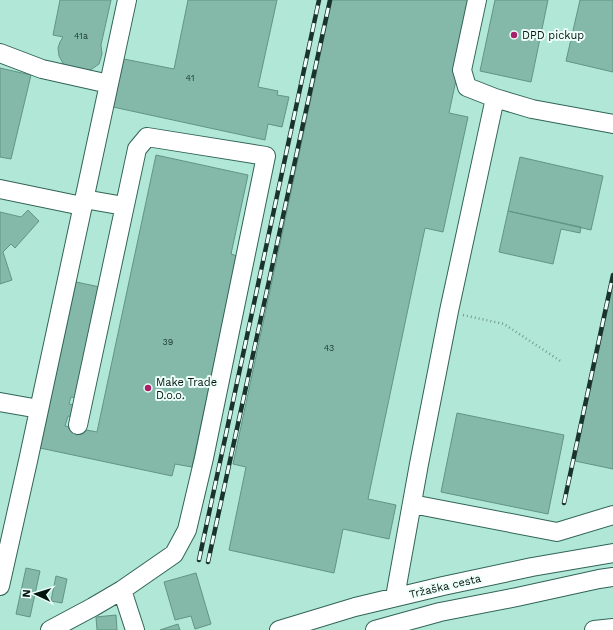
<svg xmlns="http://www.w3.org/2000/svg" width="613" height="630" viewBox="0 0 613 630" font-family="'Work Sans',sans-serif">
  <rect width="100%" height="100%" fill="#b1e7d6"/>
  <path fill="#84b9a9" stroke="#619485" d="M 60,0 L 111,0 L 101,45 L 102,54 L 99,64 L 92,69 L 83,72 L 64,65 L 59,56 L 58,48 L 60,42 L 63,37 L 53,35 Z
    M 188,0 L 277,0 L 258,87 L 278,91 L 277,95 L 289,97 L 282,127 L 268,124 L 265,140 L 113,107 L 124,59 L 174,69 Z
    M 332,0 L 473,0 L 449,113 L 468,117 L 443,232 L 425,228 L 368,499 L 396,505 L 389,539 L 343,529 L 334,573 L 229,550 L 246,467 L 233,464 Z
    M 495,0 L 548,0 L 531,82 L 480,71 Z
    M 580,0 L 613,0 L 613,72 L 566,61 Z
    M 0,68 L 31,75 L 11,159 L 0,157 Z
    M 156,155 L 248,175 L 231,254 L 237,256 L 192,467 L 175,464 L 172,476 L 40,448 L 76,282 L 100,287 L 76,398 L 71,397 L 69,404 L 75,405 L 72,417 L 68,416 L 65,426 L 97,432 Z
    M 520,157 L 603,176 L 591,230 L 508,211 Z
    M 28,210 L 39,221 L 15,248 L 11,244 L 3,252 L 12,280 L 0,284 L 0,212 L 21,217 Z
    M 508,211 L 581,227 L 580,233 L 561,229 L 553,264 L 499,252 Z
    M 613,284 L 613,469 L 575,461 Z
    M 457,413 L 564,435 L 548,514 L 441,492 Z
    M 26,568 L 40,571 L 30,617 L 16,614 Z
    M 196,573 L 211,624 L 195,629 L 191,616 L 175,620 L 164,582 Z
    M 56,576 L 67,579 L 62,603 L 51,601 Z
    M 116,615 L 117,630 L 97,630 L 96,617 Z
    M 178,624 L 180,630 L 160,630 Z"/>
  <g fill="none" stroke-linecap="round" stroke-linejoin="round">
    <defs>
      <path id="minor" d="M 0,53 L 42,69 L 109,84
        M 495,98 L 532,109 L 613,124
        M 0,189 L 82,206
        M 84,199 L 124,206
        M 0,402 L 39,409
        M 412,504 L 557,532 L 613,515
        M 0,586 L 28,461 L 127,0
        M 122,590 L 135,630
        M 395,597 L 419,464 L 449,311 L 495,98 L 467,87 L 462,70 L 477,0
        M 50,630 L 93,607 L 122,590 L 174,554 L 187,530 L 204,458 L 266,156 L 147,137 L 137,149 L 78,425
        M 279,630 L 355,607 L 443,586 L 532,567 L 613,553
        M 375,630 L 440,612 L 517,597 L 599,579 L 613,577
        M 594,630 L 613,628"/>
    </defs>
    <use href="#minor" stroke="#316457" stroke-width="20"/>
    <path stroke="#729c8f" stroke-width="2.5" stroke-dasharray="1 3" stroke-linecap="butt" d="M 463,315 L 504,324 L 562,362"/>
    <use href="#minor" stroke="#fff" stroke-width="18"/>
    <defs>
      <path id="rail" d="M 564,503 L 613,275
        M 199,560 L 319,0
        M 208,562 L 330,0"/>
    </defs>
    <use href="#rail" stroke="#1a332b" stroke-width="4.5"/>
    <use href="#rail" stroke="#eefef9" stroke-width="3" stroke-dasharray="9" stroke-linecap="butt"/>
  </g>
  <g fill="#a82068" stroke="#eefef9" stroke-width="1.5">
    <circle cx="514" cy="35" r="4"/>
    <circle cx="148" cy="388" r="4"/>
  </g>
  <g text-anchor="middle" stroke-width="4" stroke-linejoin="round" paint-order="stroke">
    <g font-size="9" fill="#223f36">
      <text x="81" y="39">41a</text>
      <text x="190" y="81">41</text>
      <text x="168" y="345">39</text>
      <text x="329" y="351">43</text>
    </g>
    <g font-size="11" fill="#021610" stroke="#eefef9" text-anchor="start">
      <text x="522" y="39">DPD pickup</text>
      <text x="156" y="386">Make Trade<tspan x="156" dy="13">D.o.o.</tspan></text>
    </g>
    <g font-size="11" fill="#021610" stroke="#eefef9">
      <text transform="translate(445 586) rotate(-13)" y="4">Tržaška cesta</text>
    </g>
  </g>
  <g transform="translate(36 594) rotate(274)" stroke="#eefef9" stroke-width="3" paint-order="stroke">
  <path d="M0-3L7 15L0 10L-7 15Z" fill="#021610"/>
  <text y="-6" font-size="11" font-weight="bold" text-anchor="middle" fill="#021610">N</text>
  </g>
</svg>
